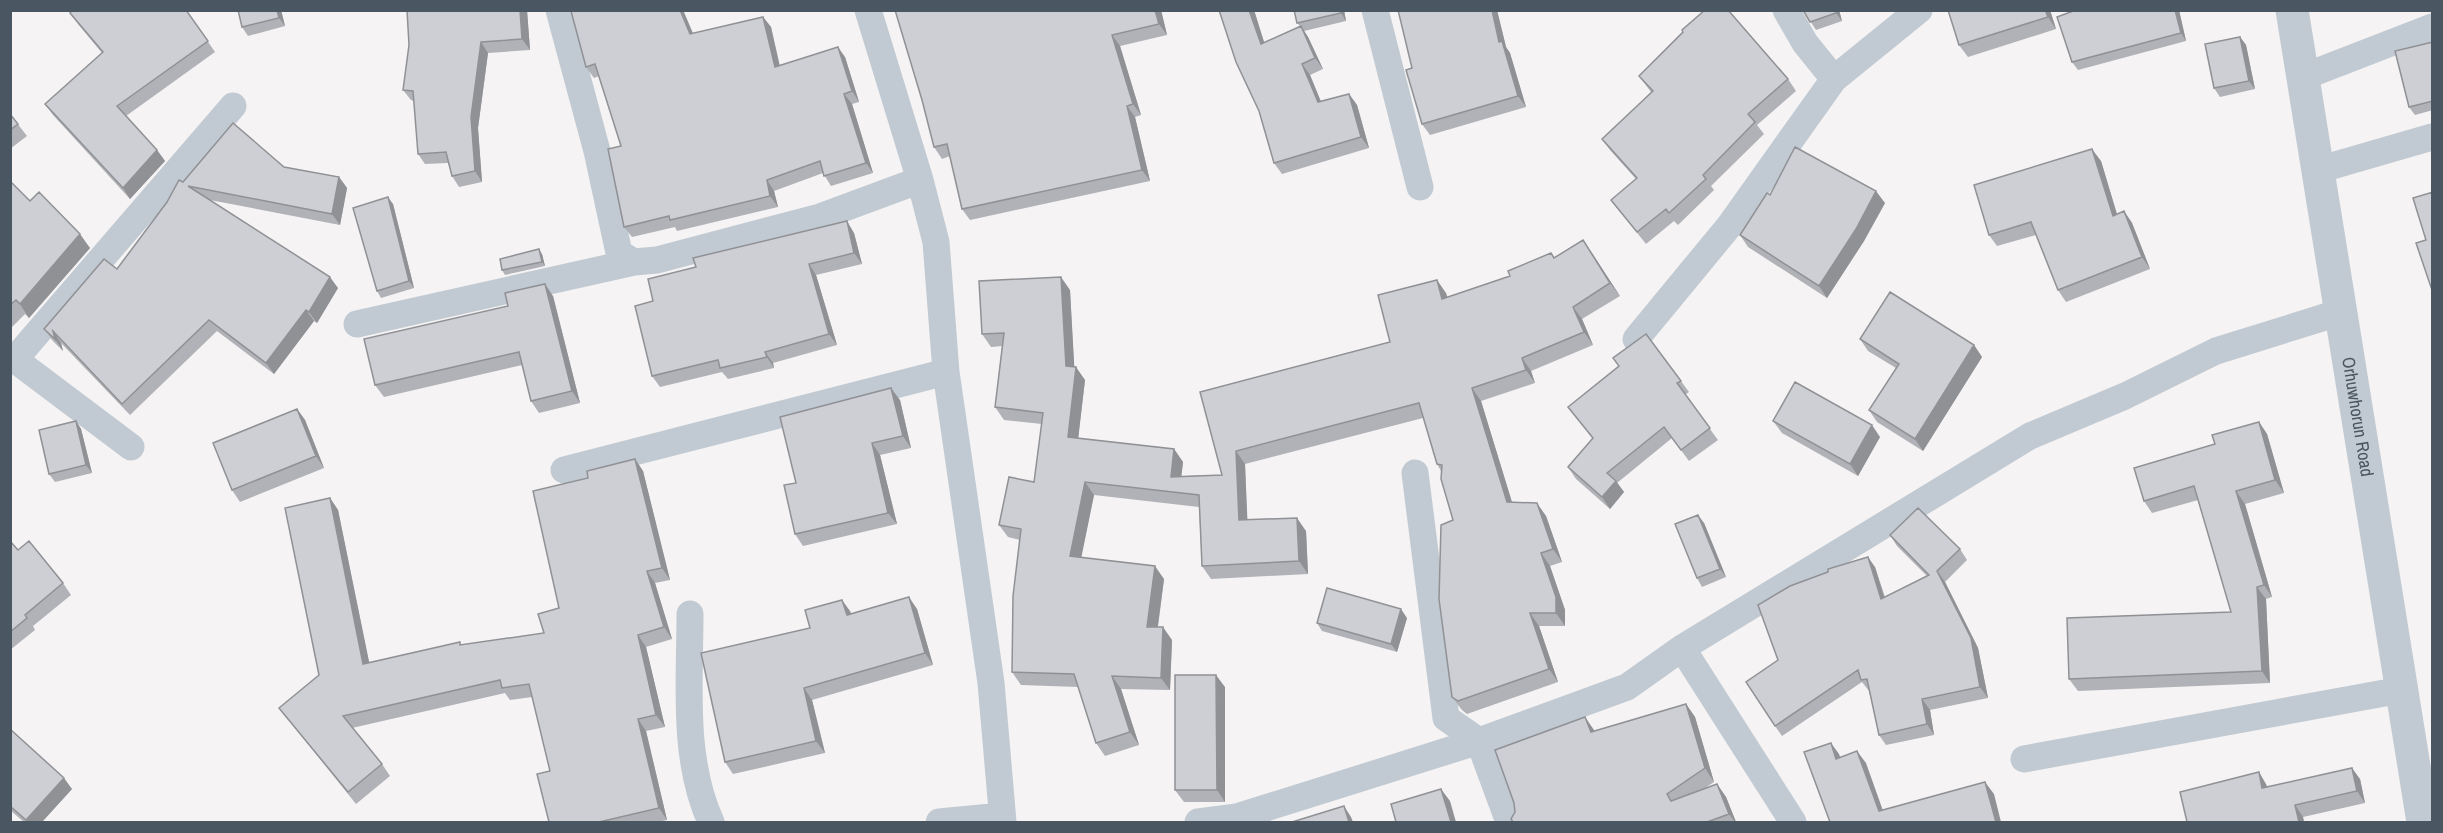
<svg xmlns="http://www.w3.org/2000/svg" width="2443" height="833" viewBox="0 0 2443 833" font-family="'Archivo Narrow',sans-serif">
  <rect width="100%" height="100%" fill="#f5f3f3"/>
  <g fill="none" stroke-linecap="round" stroke-linejoin="round">
    <path stroke="#c1cad2" stroke-width="27" d="M 559,10 L 597,151 L 619,253 L 634,262 L 657,260 L 820,217 L 920,180
      M 868,10 L 920,180 L 936,242 L 946,372 L 991,683 L 1003,822
      M 1375,10 L 1420,187
      M 1786,10 L 1805,43 L 1834,79
      M 2303,77 L 2432,27
      M 2318,170 L 2432,137
      M 357,324 L 634,262
      M 1636,339 L 1730,225 L 1834,79 L 1919,10
      M 10,356 L 131,447
      M 15,359 L 233,106
      M 564,470 L 946,372
      M 1415,473 L 1446,718 L 1479,741 L 1509,822
      M 690,614 C 690,682 682,759 711,822
      M 1682,648 L 1793,822
      M 2024,759 L 2401,690
      M 939,822 L 1002,816
      M 1198,822 L 1237,817 L 1479,741 L 1627,687 L 1682,648 L 2030,436 L 2125,396 L 2216,351 L 2341,312"/>
    <path stroke="#c1cad2" stroke-width="33" id="s1" d="M 2292,10 L 2423,822"/>
  </g>
  <path fill="#b0b2b7" d="M 186,10 L 215,52 L 126,116 L 157,150 L 165,161 L 130,199 L 53,115 L 45,104 L 102,53 L 78,24 L 70,13 Z
    M 238,10 L 281,10 L 285,26 L 248,36 L 242,27 Z
    M 407,10 L 527,10 L 530,50 L 488,53 L 478,128 L 482,182 L 459,187 L 452,176 L 448,163 L 425,164 L 418,154 L 414,101 L 411,100 L 403,90 L 409,45 Z
    M 683,10 L 693,33 L 763,17 L 771,27 L 780,66 L 845,57 L 859,102 L 852,104 L 873,173 L 831,186 L 823,173 L 774,191 L 778,207 L 677,231 L 675,227 L 632,237 L 624,227 L 621,146 L 599,76 L 594,78 L 586,67 L 571,11 Z
    M 895,10 L 1161,10 L 1167,35 L 1120,46 L 1141,115 L 1135,117 L 1150,181 L 970,220 L 962,209 L 950,156 L 942,159 L 934,147 L 922,100 Z
    M 1219,10 L 1254,10 L 1264,42 L 1300,26 L 1297,23 L 1294,10 L 1344,10 L 1346,21 L 1304,31 L 1308,37 L 1323,69 L 1310,75 L 1321,102 L 1349,94 L 1357,105 L 1369,148 L 1282,174 L 1274,163 L 1259,111 Z
    M 1497,10 L 1506,47 L 1510,53 L 1526,107 L 1430,135 L 1422,124 L 1412,68 Z
    M 1803,10 L 1839,10 L 1842,21 L 1816,30 Z
    M 1948,10 L 2050,10 L 2056,29 L 1968,57 L 1959,45 Z
    M 2076,10 L 2179,10 L 2186,41 L 2078,70 L 2072,62 Z
    M 2240,37 L 2246,45 L 2255,89 L 2220,97 L 2214,88 Z
    M 2433,42 L 2433,110 L 2415,115 L 2409,107 Z
    M 1639,76 L 1788,79 L 1796,91 L 1757,125 L 1764,134 L 1711,186 L 1714,190 L 1678,225 L 1674,221 L 1646,244 L 1611,200 L 1636,179 L 1610,150 L 1602,139 L 1651,92 Z
    M 10,114 L 27,136 L 10,149 Z
    M 2101,161 L 2117,214 L 2124,211 L 2132,223 L 2150,269 L 2066,302 L 2058,290 L 2036,235 L 1997,246 L 1989,235 Z
    M 284,167 L 339,177 L 347,188 L 340,225 L 210,200 L 338,288 L 317,323 L 314,321 L 274,374 L 217,331 L 130,415 L 61,343 L 63,351 L 52,340 L 44,329 L 117,269 L 183,182 Z
    M 10,181 L 30,201 L 90,248 L 29,318 L 25,314 L 10,329 Z
    M 1770,195 L 1885,203 L 1864,241 L 1827,298 L 1748,247 L 1740,235 Z
    M 393,204 L 414,288 L 381,298 L 377,291 Z
    M 854,233 L 862,264 L 816,275 L 837,345 L 773,363 L 774,368 L 728,379 L 722,372 L 660,387 L 652,376 L 653,301 Z
    M 1583,240 L 1620,296 L 1582,319 L 1593,345 L 1531,371 L 1535,383 L 1481,401 L 1512,503 L 1546,516 L 1562,562 L 1550,566 L 1565,610 L 1565,626 L 1539,626 L 1558,682 L 1467,714 L 1462,710 L 1452,697 L 1453,520 L 1441,471 L 1437,464 L 1423,418 L 1245,464 L 1247,520 L 1306,531 L 1308,574 L 1211,579 L 1202,566 L 1199,507 L 1094,495 L 1081,557 L 1164,579 L 1158,627 L 1172,640 L 1170,690 L 1121,689 L 1139,745 L 1105,756 L 1096,743 L 1078,687 L 1021,685 L 1012,672 L 1020,540 L 1008,537 L 999,525 L 1034,482 L 1042,424 L 1004,420 L 995,407 L 1002,346 L 991,347 L 982,334 L 1070,290 L 1074,367 L 1085,380 L 1078,438 L 1174,449 L 1183,462 L 1181,476 L 1222,475 L 1200,392 L 1390,342 L 1446,293 L 1447,297 L 1510,276 L 1555,258 Z
    M 542,254 L 545,266 L 505,275 L 502,270 Z
    M 553,296 L 580,403 L 539,413 L 531,401 L 522,365 L 384,397 L 375,385 L 508,306 Z
    M 1646,334 L 1689,392 L 1685,395 L 1718,440 L 1689,461 L 1672,438 L 1617,483 L 1624,492 L 1610,509 L 1576,479 L 1568,467 L 1593,439 L 1568,407 L 1619,366 Z
    M 1860,339 L 1974,345 L 1982,357 L 1923,451 L 1877,422 L 1869,410 L 1896,368 L 1868,351 Z
    M 900,400 L 911,448 L 880,455 L 897,524 L 803,546 L 795,534 L 796,483 Z
    M 297,409 L 305,420 L 324,468 L 240,502 L 232,490 Z
    M 76,421 L 81,429 L 92,473 L 55,482 L 49,474 Z
    M 1773,421 L 1880,437 L 1858,476 L 1782,433 Z
    M 2259,422 L 2267,434 L 2284,493 L 2245,504 L 2272,597 L 2266,599 L 2270,683 L 2078,691 L 2069,679 L 2231,612 L 2198,500 L 2152,513 L 2144,501 Z
    M 635,459 L 643,471 L 670,580 L 655,583 L 672,639 L 646,647 L 665,727 L 646,731 L 667,820 L 657,822 L 549,822 L 550,771 L 532,697 L 510,700 L 505,693 L 352,728 L 382,764 L 390,776 L 356,804 L 288,719 L 279,708 L 319,675 L 330,498 L 338,510 L 369,663 L 462,645 L 544,633 L 559,608 L 588,478 Z
    M 1704,523 L 1726,577 L 1702,587 L 1697,578 Z
    M 1890,535 L 1960,549 L 1967,560 L 1945,582 L 1978,648 L 1988,698 L 1930,710 L 1934,735 L 1886,745 L 1879,735 L 1869,691 L 1862,682 L 1782,736 L 1775,726 L 1778,660 L 1875,567 L 1885,597 L 1927,576 L 1897,546 Z
    M 10,541 L 18,550 L 63,583 L 71,595 L 33,626 L 35,630 L 10,650 Z
    M 917,609 L 933,665 L 812,700 L 825,753 L 733,774 L 725,762 L 810,628 L 850,611 L 851,614 Z
    M 1407,618 L 1397,652 L 1322,631 L 1317,623 Z
    M 1225,687 L 1225,802 L 1184,802 L 1175,790 Z
    M 1686,704 L 1695,717 L 1714,782 L 1705,788 L 1717,784 L 1726,797 L 1736,822 L 1513,822 L 1595,731 Z
    M 10,729 L 72,789 L 42,822 L 24,822 L 10,810 Z
    M 2360,779 L 2365,803 L 2303,817 L 2304,822 L 2187,822 L 2266,784 L 2267,787 Z"/>
  <path fill="#909195" d="M 277,10 L 281,10 L 285,26 L 279,18 Z
    M 520,10 L 527,10 L 530,50 L 522,39 Z
    M 680,10 L 683,10 L 697,44 L 690,34 Z
    M 1155,10 L 1161,10 L 1167,35 L 1159,24 Z
    M 1249,10 L 1254,10 L 1268,55 L 1261,44 Z
    M 1340,10 L 1344,10 L 1346,21 L 1341,13 Z
    M 1492,10 L 1497,10 L 1506,47 L 1510,53 L 1526,107 L 1518,96 L 1499,42 Z
    M 1836,10 L 1839,10 L 1842,21 L 1836,13 Z
    M 2045,10 L 2050,10 L 2056,29 L 2048,17 Z
    M 2175,10 L 2179,10 L 2186,41 L 2181,33 Z
    M 763,17 L 771,27 L 782,77 L 775,67 Z
    M 1301,26 L 1308,37 L 1323,69 L 1315,58 Z
    M 1112,35 L 1120,46 L 1141,115 L 1133,104 Z
    M 2240,37 L 2246,45 L 2255,89 L 2249,81 Z
    M 481,42 L 488,53 L 478,128 L 482,182 L 475,171 L 471,117 Z
    M 838,47 L 845,57 L 859,102 L 852,91 Z
    M 1302,64 L 1310,75 L 1326,114 L 1318,102 Z
    M 844,94 L 852,104 L 873,173 L 866,163 Z
    M 1349,94 L 1357,105 L 1369,148 L 1361,137 Z
    M 1127,106 L 1135,117 L 1150,181 L 1142,170 Z
    M 2092,149 L 2101,161 L 2121,228 L 2113,216 Z
    M 157,150 L 165,161 L 130,199 L 123,188 Z
    M 339,177 L 347,188 L 340,225 L 332,214 Z
    M 767,180 L 774,191 L 778,207 L 770,196 Z
    M 1876,191 L 1885,203 L 1864,241 L 1827,298 L 1819,286 Z
    M 388,197 L 393,204 L 414,288 L 409,281 Z
    M 2124,211 L 2132,223 L 2150,269 L 2142,257 Z
    M 847,221 L 854,233 L 862,264 L 854,253 Z
    M 80,234 L 90,248 L 29,318 L 20,304 Z
    M 1583,240 L 1592,253 L 1620,296 L 1610,283 Z
    M 539,249 L 542,254 L 545,266 L 542,262 Z
    M 809,264 L 816,275 L 837,345 L 829,334 Z
    M 330,277 L 338,288 L 317,323 L 309,312 Z
    M 1061,277 L 1070,290 L 1075,379 L 1066,366 Z
    M 1437,280 L 1446,293 L 1451,311 L 1442,299 Z
    M 545,284 L 553,296 L 580,403 L 572,391 Z
    M 1573,307 L 1582,319 L 1593,345 L 1584,332 Z
    M 306,310 L 314,321 L 274,374 L 266,363 Z
    M 53,331 L 61,343 L 63,351 L 55,339 Z
    M 1974,345 L 1982,357 L 1923,451 L 1915,439 Z
    M 765,352 L 773,363 L 774,368 L 767,357 Z
    M 1522,358 L 1531,371 L 1535,383 L 1526,370 Z
    M 1076,367 L 1085,380 L 1077,449 L 1068,437 Z
    M 891,388 L 900,400 L 911,448 L 903,436 Z
    M 1472,388 L 1481,401 L 1516,515 L 1507,502 Z
    M 297,409 L 305,420 L 324,468 L 316,456 Z
    M 76,421 L 81,429 L 92,473 L 86,465 Z
    M 2259,422 L 2267,434 L 2284,493 L 2275,480 Z
    M 1872,425 L 1880,437 L 1858,476 L 1850,464 Z
    M 872,443 L 880,455 L 897,524 L 888,513 Z
    M 1174,449 L 1183,462 L 1180,489 L 1171,477 Z
    M 1236,451 L 1245,464 L 1248,533 L 1239,520 Z
    M 635,459 L 643,471 L 670,580 L 662,568 Z
    M 1616,481 L 1624,492 L 1610,509 L 1602,497 Z
    M 1085,482 L 1094,495 L 1079,569 L 1070,556 Z
    M 2236,491 L 2245,504 L 2272,597 L 2264,585 Z
    M 330,498 L 338,510 L 372,676 L 363,664 Z
    M 1537,503 L 1546,516 L 1562,562 L 1553,549 Z
    M 1698,515 L 1704,523 L 1726,577 L 1720,569 Z
    M 1297,518 L 1306,531 L 1308,574 L 1299,561 Z
    M 1541,553 L 1550,566 L 1565,610 L 1565,626 L 1556,613 Z
    M 1868,557 L 1875,567 L 1888,610 L 1881,599 Z
    M 1155,566 L 1164,579 L 1156,639 L 1147,627 Z
    M 647,571 L 655,583 L 672,639 L 664,627 Z
    M 1937,571 L 1945,582 L 1978,648 L 1988,698 L 1980,687 Z
    M 2257,587 L 2266,599 L 2270,683 L 2262,671 Z
    M 909,597 L 917,609 L 933,665 L 925,653 Z
    M 842,600 L 850,611 L 855,627 L 847,615 Z
    M 1401,609 L 1407,618 L 1397,652 L 1391,644 Z
    M 1530,613 L 1539,626 L 1558,682 L 1549,669 Z
    M 1163,627 L 1172,640 L 1170,690 L 1161,678 Z
    M 638,635 L 646,647 L 665,727 L 656,715 Z
    M 1216,675 L 1225,687 L 1225,802 L 1217,790 Z
    M 1112,676 L 1121,689 L 1139,745 L 1130,732 Z
    M 804,688 L 812,700 L 825,753 L 816,741 Z
    M 1922,699 L 1930,710 L 1934,735 L 1927,724 Z
    M 1686,704 L 1695,717 L 1714,782 L 1705,768 Z
    M 1585,717 L 1594,730 L 1601,746 L 1591,732 Z
    M 638,719 L 646,731 L 667,820 L 659,808 Z
    M 1831,743 L 1839,754 L 1845,771 L 1836,759 Z
    M 1857,751 L 1866,763 L 1887,822 L 1879,811 Z
    M 2352,768 L 2360,779 L 2365,803 L 2357,791 Z
    M 2259,772 L 2266,784 L 2270,799 L 2262,788 Z
    M 64,778 L 72,789 L 42,822 L 28,822 L 26,820 Z
    M 1985,782 L 1994,794 L 2001,822 L 1996,822 Z
    M 1717,784 L 1726,797 L 1736,822 L 1735,822 L 1729,814 Z
    M 1441,789 L 1450,801 L 1456,822 L 1451,822 Z
    M 2295,805 L 2303,817 L 2304,822 L 2299,822 Z
    M 1344,806 L 1351,817 L 1353,822 L 1349,822 Z"/>
  <path fill="#cdcfd5" stroke="#909195" stroke-width="1.5" d="M 73,10 L 186,10 L 208,41 L 117,106 L 157,150 L 123,188 L 45,104 L 103,52 L 70,13 Z
    M 238,10 L 277,10 L 279,18 L 242,27 Z
    M 407,10 L 520,10 L 522,39 L 481,42 L 471,117 L 475,171 L 452,176 L 446,152 L 418,154 L 413,91 L 403,90 L 409,45 Z
    M 680,10 L 690,34 L 763,17 L 775,67 L 838,47 L 852,91 L 844,94 L 866,163 L 824,176 L 820,161 L 767,180 L 770,196 L 670,220 L 669,216 L 624,227 L 608,149 L 621,146 L 595,64 L 586,67 L 571,11 Z
    M 895,10 L 1155,10 L 1159,24 L 1112,35 L 1133,104 L 1127,106 L 1142,170 L 962,209 L 947,144 L 934,147 L 922,100 Z
    M 1219,10 L 1249,10 L 1261,44 L 1301,26 L 1315,58 L 1302,64 L 1318,102 L 1349,94 L 1361,137 L 1274,163 L 1259,111 L 1236,62 Z
    M 1294,10 L 1340,10 L 1341,13 L 1297,23 Z
    M 1398,10 L 1492,10 L 1499,42 L 1502,41 L 1518,96 L 1422,124 L 1406,70 L 1412,68 Z
    M 1705,10 L 1728,10 L 1788,79 L 1748,114 L 1755,122 L 1703,175 L 1706,179 L 1669,213 L 1666,209 L 1637,232 L 1611,200 L 1637,178 L 1602,139 L 1653,91 L 1639,76 L 1683,32 L 1682,30 Z
    M 1803,10 L 1836,10 L 1836,13 L 1810,22 Z
    M 1948,10 L 2045,10 L 2048,17 L 1959,45 Z
    M 2076,10 L 2175,10 L 2181,33 L 2072,62 L 2057,17 Z
    M 2240,37 L 2249,81 L 2214,88 L 2205,44 Z
    M 2433,42 L 2433,101 L 2409,107 L 2395,51 Z
    M 10,114 L 18,124 L 10,130 Z
    M 233,123 L 284,167 L 339,177 L 332,214 L 188,186 L 330,277 L 309,312 L 306,310 L 266,363 L 209,320 L 122,404 L 53,331 L 55,339 L 44,329 L 104,259 L 117,269 L 167,202 L 179,180 L 183,182 Z
    M 1795,147 L 1876,191 L 1856,229 L 1819,286 L 1740,235 L 1767,193 L 1770,195 Z
    M 2092,149 L 2113,216 L 2124,211 L 2142,257 L 2058,290 L 2031,222 L 1989,235 L 1974,185 Z
    M 10,181 L 30,201 L 39,192 L 80,234 L 20,304 L 16,300 L 10,305 Z
    M 2433,192 L 2433,293 L 2416,243 L 2426,240 L 2413,198 Z
    M 388,197 L 409,281 L 377,291 L 353,208 Z
    M 847,221 L 854,253 L 809,264 L 829,334 L 765,352 L 767,357 L 720,368 L 718,360 L 652,376 L 635,306 L 653,301 L 648,279 L 696,267 L 693,258 Z
    M 1583,240 L 1610,283 L 1573,307 L 1584,332 L 1522,358 L 1526,370 L 1472,388 L 1507,502 L 1537,503 L 1553,549 L 1541,553 L 1556,597 L 1556,613 L 1530,613 L 1549,669 L 1458,701 L 1452,697 L 1439,599 L 1441,525 L 1453,520 L 1441,479 L 1442,465 L 1437,464 L 1419,403 L 1236,451 L 1239,520 L 1297,518 L 1299,561 L 1202,566 L 1199,495 L 1085,482 L 1070,556 L 1155,566 L 1147,627 L 1163,627 L 1161,678 L 1112,676 L 1130,732 L 1096,743 L 1074,674 L 1012,672 L 1013,596 L 1021,529 L 999,525 L 1009,477 L 1034,482 L 1043,413 L 995,407 L 1004,333 L 982,334 L 979,281 L 1061,277 L 1066,366 L 1076,367 L 1068,437 L 1174,449 L 1171,477 L 1222,475 L 1200,392 L 1390,342 L 1378,295 L 1437,280 L 1442,299 L 1510,276 L 1508,271 L 1551,253 L 1554,258 Z
    M 539,249 L 542,262 L 502,270 L 500,259 Z
    M 545,284 L 572,391 L 531,401 L 519,352 L 375,385 L 364,339 L 508,306 L 505,293 Z
    M 1890,292 L 1974,345 L 1915,439 L 1869,410 L 1899,364 L 1860,339 Z
    M 1646,334 L 1681,381 L 1677,383 L 1710,428 L 1681,450 L 1664,427 L 1607,473 L 1616,481 L 1602,497 L 1568,467 L 1593,438 L 1568,407 L 1619,366 L 1613,358 Z
    M 1795,382 L 1872,425 L 1850,464 L 1773,421 Z
    M 891,388 L 903,436 L 872,443 L 888,513 L 795,534 L 784,485 L 796,483 L 780,417 Z
    M 297,409 L 316,456 L 232,490 L 213,443 Z
    M 76,421 L 86,465 L 49,474 L 39,430 Z
    M 2259,422 L 2275,480 L 2236,491 L 2264,585 L 2257,587 L 2262,671 L 2069,679 L 2067,618 L 2231,612 L 2194,486 L 2144,501 L 2134,468 L 2215,444 L 2212,435 Z
    M 635,459 L 662,568 L 647,571 L 664,627 L 638,635 L 656,715 L 638,719 L 659,808 L 599,822 L 549,822 L 537,774 L 550,771 L 529,684 L 502,688 L 500,680 L 343,716 L 382,764 L 348,792 L 279,708 L 319,675 L 285,508 L 330,498 L 363,664 L 460,642 L 460,645 L 544,633 L 538,614 L 559,608 L 533,491 L 588,478 L 587,471 Z
    M 1918,508 L 1960,549 L 1937,571 L 1971,638 L 1980,687 L 1922,699 L 1927,724 L 1879,735 L 1867,679 L 1861,680 L 1858,670 L 1775,726 L 1746,682 L 1778,660 L 1758,605 L 1790,586 L 1828,572 L 1828,569 L 1868,557 L 1881,599 L 1929,575 L 1890,535 Z
    M 1698,515 L 1720,569 L 1697,578 L 1675,524 Z
    M 10,541 L 18,550 L 29,541 L 63,583 L 25,615 L 27,618 L 10,632 Z
    M 1327,588 L 1401,609 L 1391,644 L 1317,623 Z
    M 909,597 L 925,653 L 804,688 L 816,741 L 725,762 L 701,653 L 810,628 L 805,610 L 842,600 L 847,615 Z
    M 1175,675 L 1216,675 L 1217,790 L 1175,790 Z
    M 1686,704 L 1705,768 L 1667,794 L 1671,801 L 1717,784 L 1729,814 L 1707,822 L 1513,822 L 1511,819 L 1515,812 L 1514,803 L 1495,750 L 1585,717 L 1591,732 Z
    M 10,729 L 64,778 L 26,820 L 10,806 Z
    M 1831,743 L 1836,759 L 1857,751 L 1879,811 L 1985,782 L 1996,822 L 1830,822 L 1804,752 Z
    M 2352,768 L 2357,791 L 2295,805 L 2299,822 L 2187,822 L 2180,792 L 2259,772 L 2262,788 Z
    M 1441,789 L 1451,822 L 1396,822 L 1391,804 Z
    M 1344,806 L 1349,822 L 1292,822 Z"/>
  <g text-anchor="middle" stroke-width="4.5" stroke-linejoin="round" paint-order="stroke">
    <g font-size="18" fill="#4a5661" stroke="#fff">
      <text dy="6" stroke="none"><textPath href="#s1" startOffset="412">Orhuwhorun Road</textPath></text>
    </g>
  </g>
  <rect width="2443" height="833" fill="none" stroke="#4a5661" stroke-width="24"/>
</svg>
